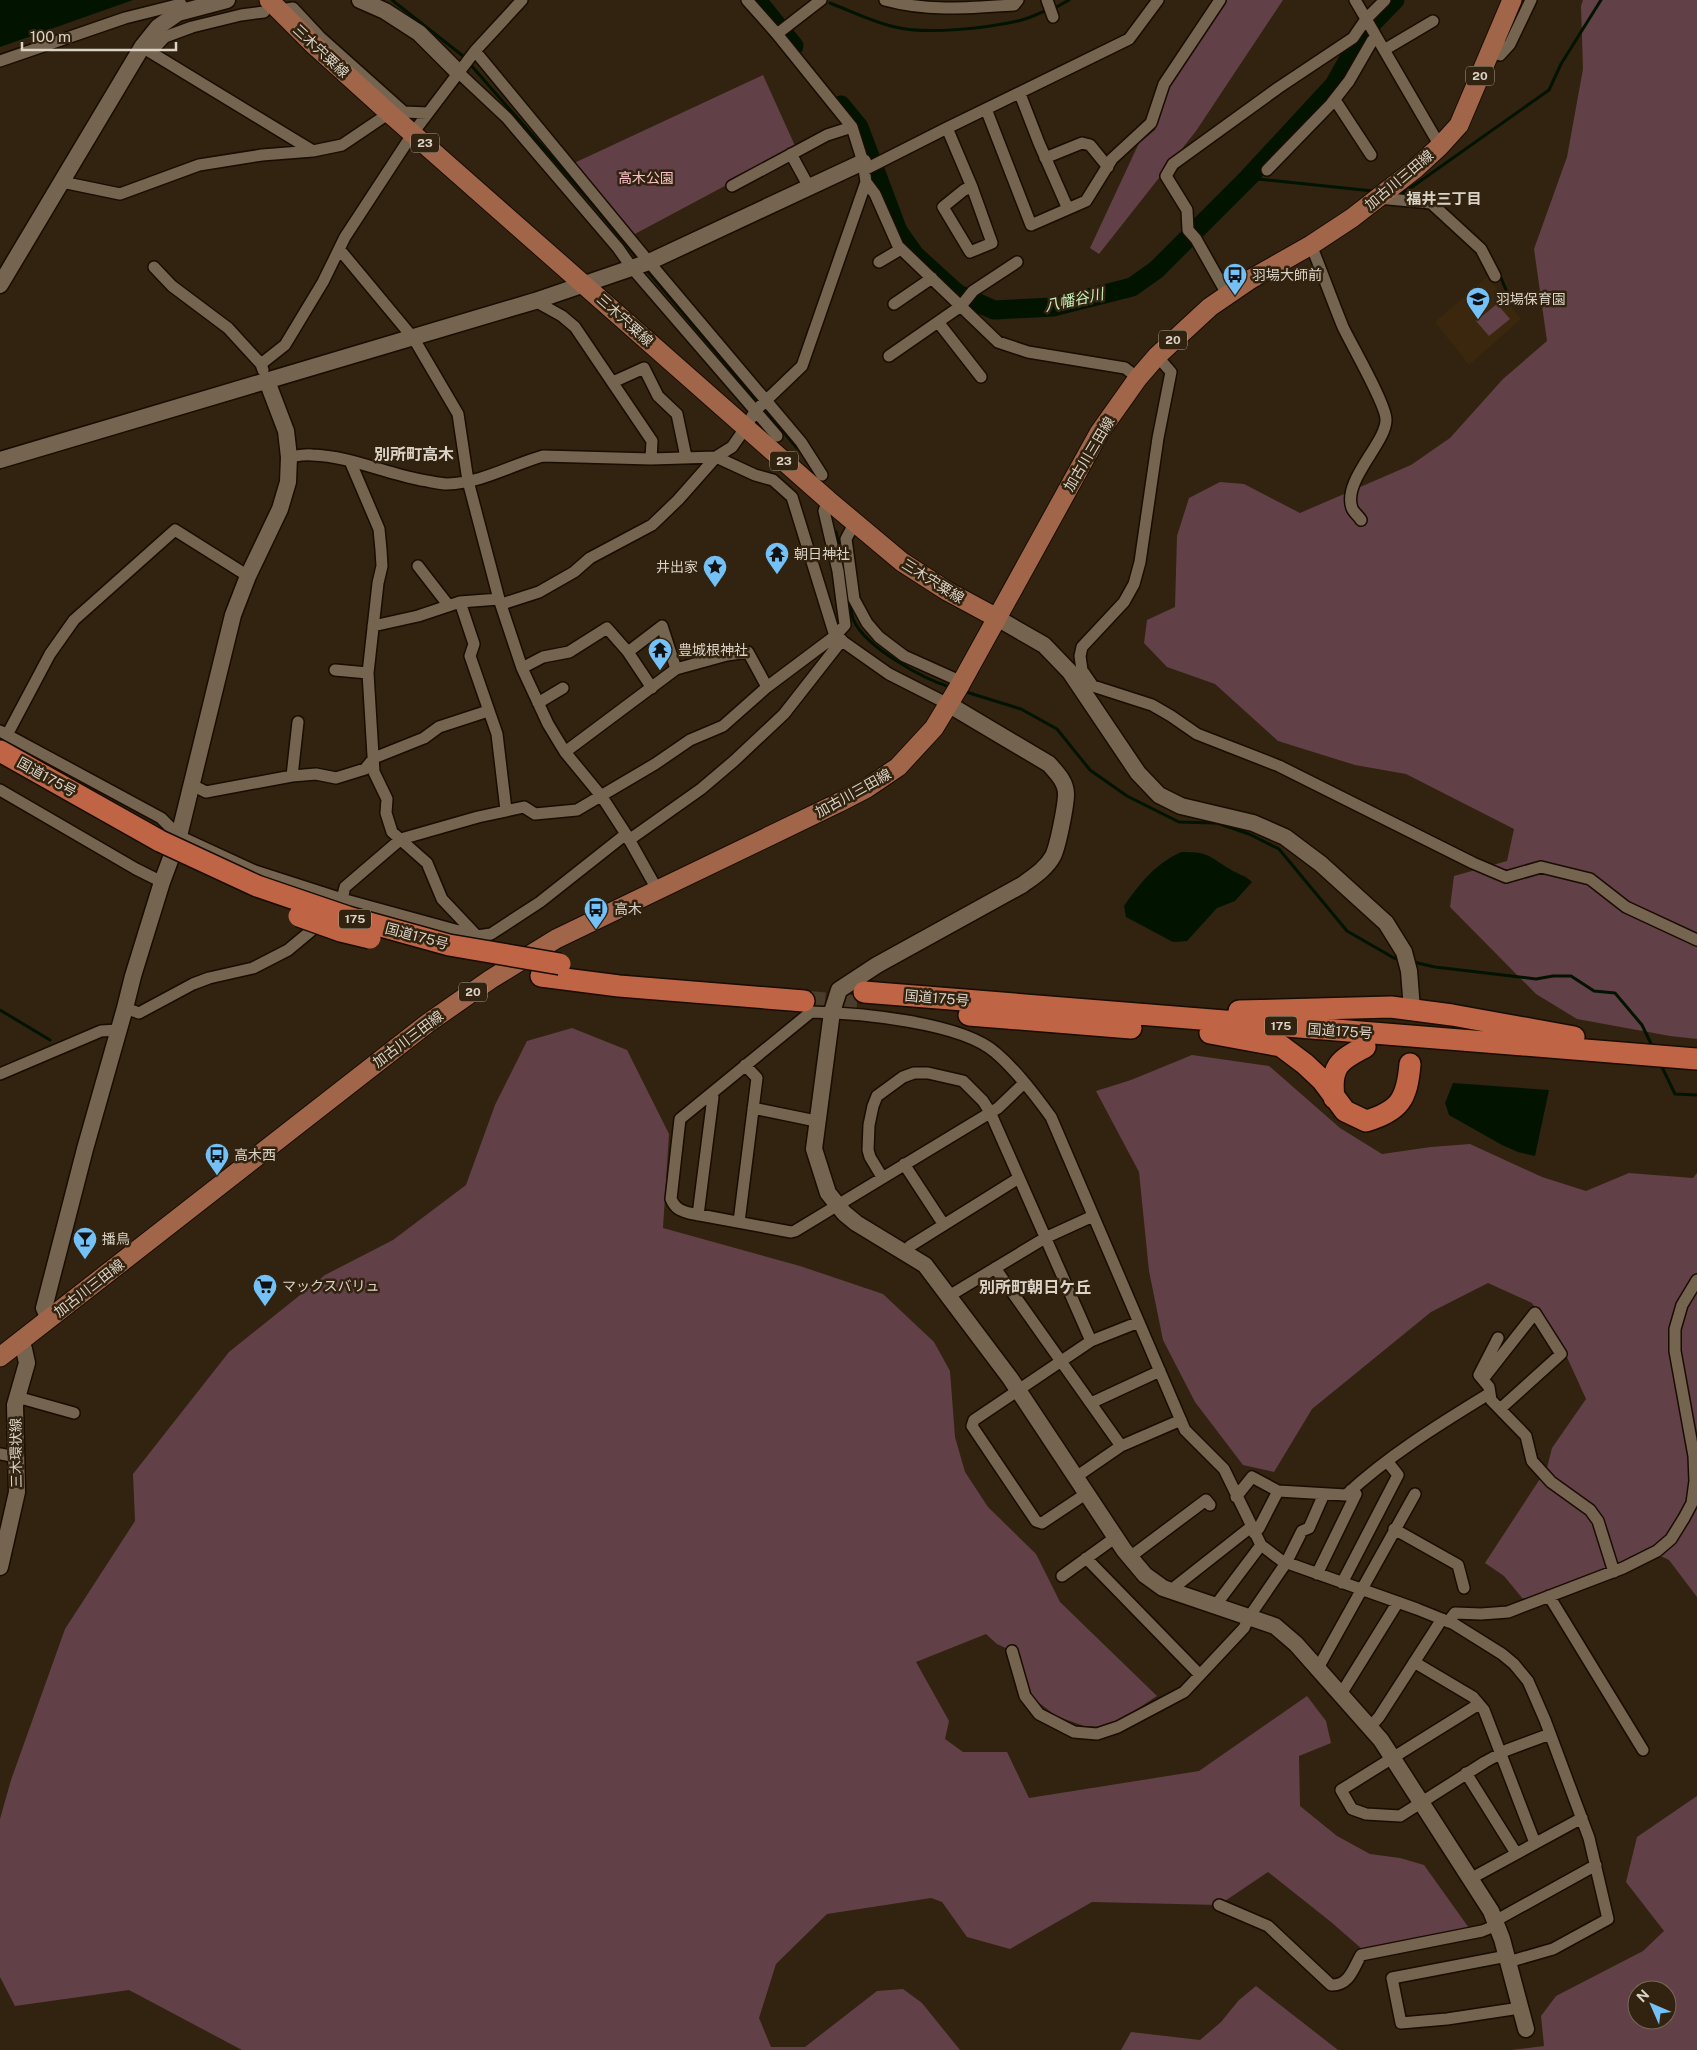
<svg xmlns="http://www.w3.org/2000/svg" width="1697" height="2050" viewBox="0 0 1697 2050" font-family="'Public Sans','Noto Sans JP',sans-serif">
  <rect width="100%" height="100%" fill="#31230f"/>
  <path fill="#3a270d" d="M 1487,277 L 1521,319 L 1469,365 L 1435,322 Z"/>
  <path fill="#624047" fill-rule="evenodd" d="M 1225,0 L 1283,0 L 1196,131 L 1099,254 L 1090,248 L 1139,143 L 1155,130 L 1169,86 Z
    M 1583,0 L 1697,0 L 1697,1039 L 1670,1036 L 1577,1019 L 1536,994 L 1450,907 L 1454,876 L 1507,861 L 1514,829 L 1406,774 L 1355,765 L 1278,741 L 1215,684 L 1167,667 L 1144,643 L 1147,620 L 1175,607 L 1177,536 L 1189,498 L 1220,482 L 1244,484 L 1300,513 L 1411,465 L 1450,438 L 1503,379 L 1547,341 L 1534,249 L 1567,157 L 1583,69 L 1581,6 Z
    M 763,75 L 796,148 L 633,235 L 572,164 Z
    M 1497,304 L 1510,319 L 1489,336 L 1476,321 Z
    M 572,1028 L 627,1050 L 669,1134 L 663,1228 L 800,1266 L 883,1294 L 934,1342 L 950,1371 L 955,1437 L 965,1472 L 988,1507 L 1036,1554 L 1060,1602 L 1157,1696 L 1125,1717 L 1104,1727 L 1084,1726 L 1056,1716 L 1033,1698 L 1012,1651 L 997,1644 L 986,1634 L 916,1662 L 949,1721 L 945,1739 L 963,1752 L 1007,1752 L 1029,1798 L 1199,1771 L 1307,1696 L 1326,1721 L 1331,1743 L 1299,1756 L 1300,1806 L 1337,1836 L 1370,1854 L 1400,1858 L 1424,1865 L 1469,1928 L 1362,1949 L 1331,1922 L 1268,1872 L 1219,1905 L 1092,1902 L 1010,1949 L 967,1937 L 942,1902 L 931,1898 L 827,1914 L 776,1964 L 759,2018 L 771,2047 L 805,2047 L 877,1991 L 903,1989 L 922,2003 L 960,2050 L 242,2050 L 129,1990 L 15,2006 L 0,1977 L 0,1819 L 11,1780 L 65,1629 L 135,1521 L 133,1474 L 229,1352 L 325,1275 L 393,1240 L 466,1185 L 495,1105 L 527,1041 Z
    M 1192,1055 L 1269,1066 L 1340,1128 L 1382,1154 L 1431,1147 L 1470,1144 L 1542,1177 L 1586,1191 L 1629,1173 L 1693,1178 L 1697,1173 L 1697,1597 L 1669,1560 L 1648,1550 L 1603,1571 L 1523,1599 L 1504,1576 L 1485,1563 L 1547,1468 L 1552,1448 L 1586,1399 L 1566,1355 L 1532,1303 L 1488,1283 L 1431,1312 L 1312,1409 L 1274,1472 L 1243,1465 L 1195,1402 L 1163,1340 L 1149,1271 L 1139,1172 L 1096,1091 L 1131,1080 Z
    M 1697,1796 L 1697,2050 L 1511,2050 L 1544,2046 L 1541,2016 L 1556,1996 L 1643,1951 L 1664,1931 L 1626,1882 L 1637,1837 ZM 1637,1990 L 1667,1990 L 1667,2020 L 1637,2020 Z
    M 1256,1986 L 1338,2050 L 1121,2050 L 1131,2032 L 1200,2040 L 1221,2022 L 1239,2000 Z"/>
  <path fill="#021400" d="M 0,0 L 133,0 L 0,47 Z
    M 1181,852 C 1208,852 1207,855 1228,868 C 1237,874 1245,875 1252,882 L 1235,901 L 1217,908 L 1187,941 L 1173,942 L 1126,917 L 1124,906 C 1141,882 1154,865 1181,852 Z
    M 1453,1083 L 1549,1090 L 1535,1156 L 1518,1152 L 1502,1145 L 1449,1115 L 1445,1103 Z"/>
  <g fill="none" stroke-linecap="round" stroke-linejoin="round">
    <path stroke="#021400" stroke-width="3" d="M 392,0 L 463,56 L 597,209 L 639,260
      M 830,3 C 851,11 873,22 895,27 C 926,35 987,28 1018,21 C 1028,19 1038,14 1047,10
      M 1053,9 L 1069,0
      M 1248,178 L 1373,191
      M 1402,194 L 1549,90 L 1561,64 L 1601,0
      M 1403,194 L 1432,197 L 1437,201
      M 1485,247 L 1493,261
      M 646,269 L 797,448
      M 1499,273 L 1509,297
      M 836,532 L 846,583
      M 850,601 C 851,607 851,615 854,621 C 866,647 923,679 950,687
      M 963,691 L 1021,709 L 1057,729 L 1090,770 L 1127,796 L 1179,822 L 1217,823 L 1249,834 L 1279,849 L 1347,931 L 1394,958 L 1402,960
      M 1413,962 L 1435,967 L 1536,979 L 1553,976 L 1571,976 L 1594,991 L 1615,993 L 1642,1025 L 1653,1048
      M 0,1010 L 50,1040
      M 1661,1065 L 1675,1094 L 1697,1095"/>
    <path stroke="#021400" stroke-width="19" d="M 757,0 L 794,46
      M 841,105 L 859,127 L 898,231 L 915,255 L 958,294 L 994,310 L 1053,307 L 1132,287 L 1156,270 L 1248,178 L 1334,85 L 1364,32 L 1395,0"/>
    <path stroke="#4b3d2b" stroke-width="21" stroke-dasharray="21 11" stroke-linecap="butt" d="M 804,1001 L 867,1007"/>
    <defs>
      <path id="street" d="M 747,0 L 777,34 L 852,127 L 863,162 L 866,182 L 875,194 L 898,246 L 998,342 L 1028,352 L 1125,368 L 1138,378
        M 885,0 C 928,12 970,8 1014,5 L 1018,0
        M 1047,0 L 1053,17
        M 1355,0 L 1440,146
        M 287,9 L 293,8 L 320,37 L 404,112 L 428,113
        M 777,34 L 821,0
        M 142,47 L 313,151
        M 1384,50 L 1433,21
        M 475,51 L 649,262 L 801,442 L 822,475
        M 1490,51 L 1500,55 L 1510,44 L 1531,0
        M 151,52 L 165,37 L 192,27 L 241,15 L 264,12
        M 0,61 L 125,18 L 181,4 L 182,12
        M 458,72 L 507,118 L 618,248 L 632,268 L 777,436
        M 1020,94 L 1039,143 L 1068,209
        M 1335,100 L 1371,155
        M 986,109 L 1031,225 L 1086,201 L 1112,159 L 1151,123 L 1164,84 L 1220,0
        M 947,128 L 969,180 L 972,187 L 992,243 L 970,252 L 943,207 L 964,190 L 972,187
        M 791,154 L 809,187
        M 1045,158 L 1082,143 L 1090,145 L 1108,167
        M 864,170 L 947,128 L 1129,39 L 1158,0
        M 1267,170 L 1331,104 L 1349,81 L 1372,41 L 1376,38
        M 62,182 L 120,194 L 199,165 L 262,155 L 313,151 L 342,145 L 382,118 L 388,112
        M 732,186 L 827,135 L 852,127
        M 1378,198 L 1431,203 L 1481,249 L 1495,276
        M 1311,245 C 1322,272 1332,300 1343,327 C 1351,344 1387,406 1386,420 C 1386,443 1342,481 1352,508 C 1353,512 1359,516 1361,520
        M 340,250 L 414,339 L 458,414 L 468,481 L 499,599 L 522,668 L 548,724 L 565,752 L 602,797 L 626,834 L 658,891
        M 879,262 L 901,249
        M 154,267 L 172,286 L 228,328 L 261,364 L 263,370
        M 1227,294 L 1196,239 L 1188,230 L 1187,210 L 1166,176 L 1173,164 L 1278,88 L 1353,38 L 1366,19 L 1385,0
        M 535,301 L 562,316 L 575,327 L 652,441 L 651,459
        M 894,304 L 932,278
        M 938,322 L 981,377
        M 889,356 L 961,306 L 973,291 L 1017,262
        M 1157,356 L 1171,372 L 1158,438 L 1140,562 L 1134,584 L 1124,602 L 1082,647 L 1080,656 L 1082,670 L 1093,686 L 1152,705 L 1171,716 L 1197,734 L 1279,766 L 1473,863 L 1506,877 L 1541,867 L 1590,879 L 1626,907 L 1697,940
        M 261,364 L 285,345 L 323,282 L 345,237 L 413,133 L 475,51 L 522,0
        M 613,382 L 644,368 L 658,396 L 677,414 L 686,457
        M 289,457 C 296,456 305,454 312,455 C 349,456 384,473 421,480 C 429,481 439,484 447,484 C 482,483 511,465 543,456 L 651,459 L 716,457 L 755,475 L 773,480 L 792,497 L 835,636 L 889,674 L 948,704
        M 350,461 L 379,529 L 381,550 L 382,566 L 378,583 L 368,673 L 374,772 L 387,799 L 386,813 L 392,832 L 427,863 L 442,899 L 476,935
        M 855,522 L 846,539 L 854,599 L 867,623 L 879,637 L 904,656 L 962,682
        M 418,566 L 449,606
        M 460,602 L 474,644 L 470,656 L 497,734 L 506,810
        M 502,604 L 539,592 L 574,572 L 590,558 L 652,525 L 678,500 L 716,457 L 732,447 L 746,427 L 755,411 L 802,366 L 866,182
        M 373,626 L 418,616 L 460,602 L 499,599
        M 628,652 L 662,626 L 676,669
        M 522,668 L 543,657 L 569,652 L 607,628 L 628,652 L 652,688
        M 335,670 L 368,673
        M 538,703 L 563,688
        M 0,731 L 161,818 L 179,836 L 255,871 L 342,899 L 477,936 L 491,934 L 540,902 L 626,834
        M 7,735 L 50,654 L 74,620 L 175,530 L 248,576
        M 565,752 L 676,669 L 727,655 L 748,652 L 767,687 L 835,636 L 845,625 L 838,571 L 824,511 L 828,500
        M 292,776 L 298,722
        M 192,785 L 206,792 L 292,776 L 316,774 L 336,778 L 365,769 L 374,758 L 424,738 L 439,727 L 488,711
        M 0,790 L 136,869 L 162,882
        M 629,840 L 701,789 L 734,761 L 784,714 L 842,640
        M 125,1008 L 139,1013 L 193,984 L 209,978 L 253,968 L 288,950 L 312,930 L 333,905 L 342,899 L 345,887 L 401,839 L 478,817 L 524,807 L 535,814 L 577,810 L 655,764 L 690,740 L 723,726 L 767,687
        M 0,1074 L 101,1031 L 118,1030
        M 1024,1083 L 998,1108 L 795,1231 L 791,1232 L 689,1213 C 679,1210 675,1208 671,1199 L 680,1119 L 811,1012 C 858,1013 962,1022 996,1053 C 1017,1071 1035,1095 1051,1117 L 1185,1430 L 1224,1469 L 1261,1545 L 1282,1561 L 1417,1609 L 1454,1624 L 1502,1654 L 1514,1664 L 1528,1681 L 1545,1720 L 1589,1838 L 1608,1919 L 1553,1949 L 1508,1962
        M 753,1108 L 816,1121
        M 904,1164 L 944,1225
        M 882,1177 L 870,1157 L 868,1150 L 869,1125 L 873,1106 L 877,1096 L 903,1077 L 914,1073 L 928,1073 L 963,1081 L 983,1101 L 990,1112 L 1091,1341
        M 698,1215 L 713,1097 L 711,1094
        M 739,1222 L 757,1078 L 745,1065
        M 905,1253 L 910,1246 L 1019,1178
        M 995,1268 L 1121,1446
        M 949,1296 L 1045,1238 L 1093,1216
        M 1498,1338 L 1479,1375 L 1489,1387 L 1491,1400 L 1526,1436 L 1532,1461 L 1551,1482 L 1590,1510 L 1598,1521 L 1614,1572
        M 1483,1379 L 1535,1313 L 1561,1354 L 1500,1409
        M 17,1397 L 74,1413
        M 1091,1403 L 1160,1371
        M 0,1454 L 17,1457
        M 1076,1477 L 1121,1446 L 1181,1420
        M 1087,1493 L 1042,1523 L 1036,1521 L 972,1426 L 974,1420 L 1091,1341 L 1139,1322
        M 1236,1497 L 1252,1477 L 1278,1491 L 1346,1495 C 1388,1456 1438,1425 1487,1395 L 1490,1396
        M 1394,1529 L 1458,1565 L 1464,1588
        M 1254,1533 L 1259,1528 L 1278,1491
        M 1130,1557 L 1206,1500 L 1210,1505
        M 1086,1558 L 1200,1675
        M 1317,1574 L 1356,1494 L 1351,1490
        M 1062,1576 L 1116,1537
        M 1342,1583 L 1398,1475 L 1387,1461
        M 1174,1592 L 1176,1586 L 1251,1527
        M 1549,1596 L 1643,1750
        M 1215,1606 L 1261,1545
        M 1448,1622 L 1455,1613 L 1481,1614 L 1508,1612 L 1623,1568 L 1657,1551 L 1671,1539 L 1684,1518 L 1692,1503 L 1695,1481 L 1694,1456 L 1675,1351 L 1675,1329 L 1682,1305 L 1697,1280
        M 1012,1651 L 1025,1696 L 1039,1714 L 1074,1732 L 1097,1734 L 1118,1727 L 1184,1692 L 1244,1628 L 1249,1617 L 1286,1563 L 1302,1531 L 1309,1528 L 1324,1494
        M 1414,1662 L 1473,1697 L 1484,1710 L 1535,1843
        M 1318,1668 L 1415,1494
        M 1341,1694 L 1398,1602
        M 1479,1704 L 1341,1790 L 1352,1809 L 1366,1814 L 1400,1816 L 1485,1762 L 1507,1750 L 1550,1734
        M 1370,1727 L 1379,1717 L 1442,1619
        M 1466,1773 L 1516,1853
        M 1470,1879 L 1582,1818
        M 1219,1905 L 1268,1926 L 1331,1985 C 1349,1986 1353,1969 1361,1955 L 1482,1931 L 1497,1925
        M 1495,1921 L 1596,1865
        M 1507,1956 L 1392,1978 L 1401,2023 L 1447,2019 L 1520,2008"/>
      <path id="secondary" d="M 360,0 L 385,11 L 419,33 L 458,72
        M 0,285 L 142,47 L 158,27 L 178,13 L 227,0
        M 0,460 L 535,301 L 649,262 L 863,162
        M 997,618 L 1044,645 L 1070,672 L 1138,773 L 1159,795 L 1181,806 L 1253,823 L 1285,837 L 1321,864 L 1386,923 L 1404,952 L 1409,971 L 1412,1009
        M 948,704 L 1049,764 C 1057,773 1066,782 1066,794 C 1066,805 1058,846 1053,856 C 1046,869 1033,877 1022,885 L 877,965 L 839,990 L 832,1012 L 814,1149 L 828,1193 L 844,1213 L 856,1223 L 925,1265 L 1010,1378 L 1124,1550 L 1145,1575 L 1163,1588 L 1275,1626 L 1296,1644 L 1381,1740 L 1491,1911 L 1502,1939 L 1526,2029
        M 49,1319 L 44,1308 L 85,1149 L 125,1008 L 133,976 L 162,882 L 179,836 L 233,615 L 248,576 L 280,509 L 288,482 L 289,457 L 286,431 L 267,381
        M 0,1567 L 17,1492 L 15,1405 L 27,1363 L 24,1349 L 19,1342"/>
      <path id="primary" d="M 269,0 L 314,45 L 388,112 L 828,500 L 902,562 L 947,591 L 997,618
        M 0,1357 L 428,1023 L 491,979 L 556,939 L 838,803 L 867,788 L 898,767 L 934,728 L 960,685 L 1099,433 L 1138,378 L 1157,356 L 1210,307 L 1251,279 L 1311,245 L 1352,218 L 1415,169 L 1440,146 L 1459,125 L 1512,0"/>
      <path id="highway" d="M 0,751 L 160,841
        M 541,976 L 619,986 L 804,1001
        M 864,992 L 1697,1059
        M 1239,1011 L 1391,1007 L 1452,1015 L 1574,1037
        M 969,1015 L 1131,1028
        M 1210,1033 L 1281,1046 L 1305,1064 L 1322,1080 L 1345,1111 L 1366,1121 C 1400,1111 1407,1099 1410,1064
        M 1334,1098 C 1330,1067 1339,1060 1365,1047"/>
    </defs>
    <use href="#street" stroke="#190c00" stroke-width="14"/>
    <use href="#secondary" stroke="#190c00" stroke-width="19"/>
    <use href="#primary" stroke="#190c00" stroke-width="21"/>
    <use href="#highway" stroke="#190c00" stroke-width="24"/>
    <use href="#street" stroke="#75644f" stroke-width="11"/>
    <use href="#secondary" stroke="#75644f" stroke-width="16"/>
    <use href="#primary" stroke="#a1654a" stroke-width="19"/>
    <use href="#highway" stroke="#bf6546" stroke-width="21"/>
    <defs>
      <path id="highway-bridge" d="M 160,841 L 257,886 L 348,917 L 449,945 L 560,964
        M 299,916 L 341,931 L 370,938"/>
    </defs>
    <use href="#highway-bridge" stroke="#190c00" stroke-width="24" stroke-linecap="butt"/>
    <use href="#highway-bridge" stroke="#bf6546" stroke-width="21"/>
  </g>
  <defs>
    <symbol id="bus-pin" viewBox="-11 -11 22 30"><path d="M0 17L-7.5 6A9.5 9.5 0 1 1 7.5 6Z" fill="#73c1f6" stroke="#31230f"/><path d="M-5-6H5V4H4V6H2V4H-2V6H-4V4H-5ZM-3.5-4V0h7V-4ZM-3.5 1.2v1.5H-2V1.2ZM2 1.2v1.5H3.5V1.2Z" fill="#111"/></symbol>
    <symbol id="school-pin" viewBox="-11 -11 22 30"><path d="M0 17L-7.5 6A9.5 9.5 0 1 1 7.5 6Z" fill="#73c1f6" stroke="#31230f"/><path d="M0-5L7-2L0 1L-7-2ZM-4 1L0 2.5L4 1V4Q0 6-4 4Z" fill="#111"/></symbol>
    <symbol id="temple-pin" viewBox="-11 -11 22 30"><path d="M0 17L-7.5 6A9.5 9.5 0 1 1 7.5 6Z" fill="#73c1f6" stroke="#31230f"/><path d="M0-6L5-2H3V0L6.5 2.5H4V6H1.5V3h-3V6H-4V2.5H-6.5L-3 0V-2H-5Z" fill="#111"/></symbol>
    <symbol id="sight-pin" viewBox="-11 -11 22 30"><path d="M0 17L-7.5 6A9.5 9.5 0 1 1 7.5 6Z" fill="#73c1f6" stroke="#31230f"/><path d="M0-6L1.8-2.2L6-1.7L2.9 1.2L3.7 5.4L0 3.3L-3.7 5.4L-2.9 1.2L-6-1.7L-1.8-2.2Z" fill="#111"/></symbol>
    <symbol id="bar-pin" viewBox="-11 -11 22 30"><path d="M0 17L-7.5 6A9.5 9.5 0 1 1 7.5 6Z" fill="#73c1f6" stroke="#31230f"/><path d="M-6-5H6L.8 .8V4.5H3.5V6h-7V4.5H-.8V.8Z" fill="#111"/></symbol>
    <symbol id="supermarket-pin" viewBox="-11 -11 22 30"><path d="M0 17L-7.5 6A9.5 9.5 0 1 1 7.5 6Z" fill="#73c1f6" stroke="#31230f"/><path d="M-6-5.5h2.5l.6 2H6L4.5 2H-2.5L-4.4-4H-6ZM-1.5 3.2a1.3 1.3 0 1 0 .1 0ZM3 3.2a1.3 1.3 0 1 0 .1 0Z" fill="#111"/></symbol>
  </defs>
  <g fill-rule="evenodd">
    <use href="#bus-pin" x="1221" y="261" width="28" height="38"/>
    <use href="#school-pin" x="1464" y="285" width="28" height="38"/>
    <use href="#temple-pin" x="763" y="540" width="28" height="38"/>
    <use href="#sight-pin" x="701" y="553" width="28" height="38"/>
    <use href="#temple-pin" x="646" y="636" width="28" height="38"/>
    <use href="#bus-pin" x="582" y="895" width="28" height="38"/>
    <use href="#bus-pin" x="203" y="1141" width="28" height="38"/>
    <use href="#bar-pin" x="71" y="1225" width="28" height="38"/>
    <use href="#supermarket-pin" x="251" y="1272" width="28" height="38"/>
  </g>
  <g text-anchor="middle" stroke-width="5" stroke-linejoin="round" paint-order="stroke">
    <g fill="#31230f" stroke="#a99e90" stroke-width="1">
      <rect x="1466" y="66.5" width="28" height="19" rx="4"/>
      <rect x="411" y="133.5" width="28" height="19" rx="4"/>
      <rect x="1159" y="330.5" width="28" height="19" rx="4"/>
      <rect x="770" y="451.5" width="28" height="19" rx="4"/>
      <rect x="339" y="909.5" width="32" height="19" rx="4"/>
      <rect x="459" y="982.5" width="28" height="19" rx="4"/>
      <rect x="1265" y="1016.5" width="32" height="19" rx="4"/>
    </g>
    <g font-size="12" font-weight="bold" fill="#dcd3c7">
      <text x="1480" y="80">20</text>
      <text x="425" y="147">23</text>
      <text x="1173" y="344">20</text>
      <text x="784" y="465">23</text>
      <text x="355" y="923">175</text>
      <text x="473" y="996">20</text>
      <text x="1281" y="1030">175</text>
    </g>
    <g font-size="14" fill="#dcd3c7" stroke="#31230f">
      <text transform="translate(321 51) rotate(43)" y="5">三木宍粟線</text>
      <text transform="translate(1399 180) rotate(-40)" y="5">加古川三田線</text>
      <text transform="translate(625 320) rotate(42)" y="5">三木宍粟線</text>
      <text transform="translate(1089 454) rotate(-59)" y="5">加古川三田線</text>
      <text transform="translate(933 581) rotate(32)" y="5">三木宍粟線</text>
      <text transform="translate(47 777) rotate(29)" y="5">国道175号</text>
      <text transform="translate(853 793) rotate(-29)" y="5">加古川三田線</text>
      <text transform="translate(417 936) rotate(15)" y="5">国道175号</text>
      <text transform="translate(937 998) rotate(5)" y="5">国道175号</text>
      <text transform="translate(1340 1031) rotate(4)" y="5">国道175号</text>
      <text transform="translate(408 1039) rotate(-37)" y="5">加古川三田線</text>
      <text transform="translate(89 1288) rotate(-38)" y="5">加古川三田線</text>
      <text transform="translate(16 1453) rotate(-91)" y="5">三木環状線</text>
    </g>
    <g font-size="14" fill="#fbc1cb" stroke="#31230f">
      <text x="646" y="183">高木公園</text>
    </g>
    <g font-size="14" fill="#dcd3c7" stroke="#31230f" text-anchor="start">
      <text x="1252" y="280">羽場大師前</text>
      <text x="1496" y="304">羽場保育園</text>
      <text x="794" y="559">朝日神社</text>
      <text x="698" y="572" text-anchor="end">井出家</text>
      <text x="678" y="655">豊城根神社</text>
      <text x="614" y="914">高木</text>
      <text x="234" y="1160">高木西</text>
      <text x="102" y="1244">播鳥</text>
      <text x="282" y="1291">マックスバリュ</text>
    </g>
    <g font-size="15" font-weight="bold" fill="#dcd3c7" stroke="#31230f">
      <text x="1444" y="204">福井三丁目</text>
    </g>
    <g font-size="15" font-style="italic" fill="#c4f0bb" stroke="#31230f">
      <text transform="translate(1074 300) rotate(-12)" y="5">八幡谷川</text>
    </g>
    <g font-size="16" font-weight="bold" fill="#dcd3c7" stroke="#31230f">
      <text x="414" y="460">別所町高木</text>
      <text x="1035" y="1293">別所町朝日ケ丘</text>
    </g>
  </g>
  <g transform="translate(1652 2005) rotate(315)"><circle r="24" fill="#31230f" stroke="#756959"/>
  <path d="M0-4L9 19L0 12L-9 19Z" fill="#73c1f6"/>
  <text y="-8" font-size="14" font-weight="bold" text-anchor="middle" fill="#dcd3c7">N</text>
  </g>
  <path d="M22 42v8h154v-8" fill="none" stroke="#dcd3c7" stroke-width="2.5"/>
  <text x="30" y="42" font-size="15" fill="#dcd3c7" stroke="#31230f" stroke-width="4" paint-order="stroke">100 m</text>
</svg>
